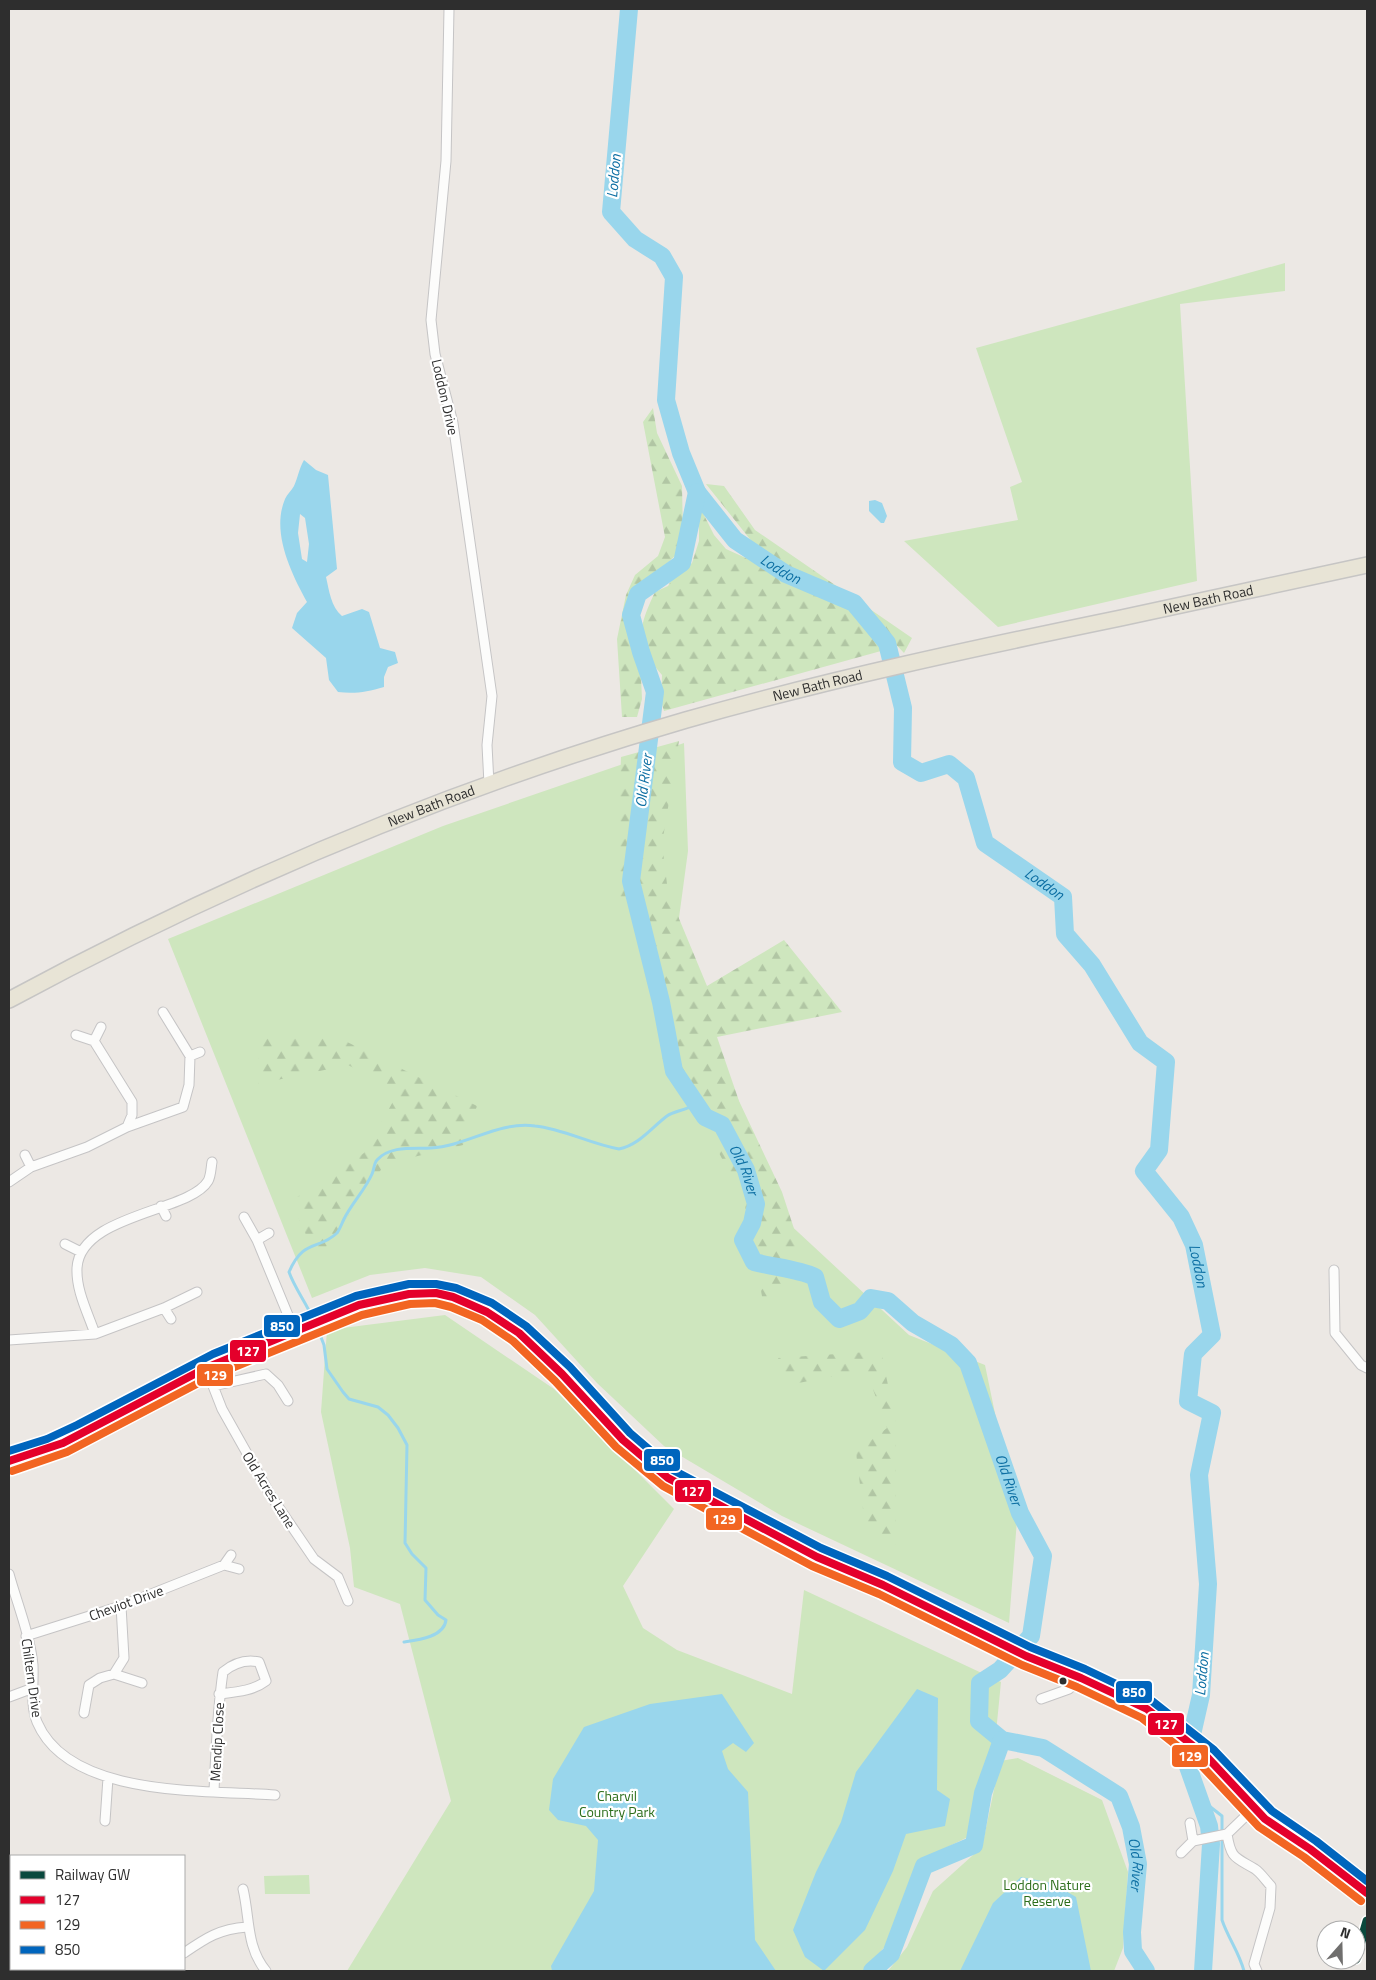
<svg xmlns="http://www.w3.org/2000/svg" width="1376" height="1980" viewBox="0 0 1376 1980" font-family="'Titillium Web',sans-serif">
  <defs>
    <pattern id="forest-firs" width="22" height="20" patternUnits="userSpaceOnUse" patternTransform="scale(1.25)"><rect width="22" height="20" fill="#cee6be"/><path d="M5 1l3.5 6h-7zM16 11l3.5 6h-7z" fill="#b1c6a4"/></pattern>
  </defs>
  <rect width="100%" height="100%" fill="#ece8e4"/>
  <path fill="#cee6be" d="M 1285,263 L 1285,291 L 1180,304 L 1197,581 L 998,627 L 904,541 L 1018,520 L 1010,487 L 1022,482 L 976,348 Z
    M 684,743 L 688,851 L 676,940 L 785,1220 L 909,1335 L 985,1365 L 1017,1520 L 1009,1623 L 782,1516 L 664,1446 L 597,1383 L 535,1315 L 481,1277 L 425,1268 L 370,1275 L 312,1298 L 168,939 L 443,826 Z
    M 445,1315 L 554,1389 L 674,1509 L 623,1586 L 643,1628 L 677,1650 L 792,1694 L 804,1590 L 1001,1682 L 995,1743 L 976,1788 L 970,1836 L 921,1860 L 890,1941 L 863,1971 L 347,1971 L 451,1801 L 400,1604 L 354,1587 L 350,1548 L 321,1412 L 327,1330 Z
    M 1018,1758 L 1102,1800 L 1128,1872 L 1123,1948 L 1114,1971 L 888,1971 L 907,1947 L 933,1891 L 982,1847 L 1000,1761 Z
    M 309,1875 L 310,1894 L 265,1894 L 264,1876 Z"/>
  <path fill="url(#forest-firs)" d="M 653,408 L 657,433 L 682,486 L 683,535 L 676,555 L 636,593 L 628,614 L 627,631 L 641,677 L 642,699 L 637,717 L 622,717 L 617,639 L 626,595 L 635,575 L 658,556 L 665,537 L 643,422 Z
    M 706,484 L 724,486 L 755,530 L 912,638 L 904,653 L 851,597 L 795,574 L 753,543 Z
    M 702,511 L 714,535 L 726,549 L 851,606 L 883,645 L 881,651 L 664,711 L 661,701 L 662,675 C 634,643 638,628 655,592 L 668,586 L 672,579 L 692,563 L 699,541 L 699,514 Z
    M 679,741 L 662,844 L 668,892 L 707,986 L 784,940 L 842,1012 L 717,1037 L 739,1101 L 782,1192 L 801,1250 L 765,1312 L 744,1201 L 705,1126 L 663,1061 L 647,933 L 616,892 L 621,757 Z
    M 259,1033 L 339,1038 L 477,1106 L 463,1145 L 385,1164 L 317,1260 L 291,1201 L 364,1153 L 399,1091 L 348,1065 L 258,1084 Z
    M 881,1351 L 896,1424 L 896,1545 L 866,1534 L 856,1452 L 887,1428 L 866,1370 L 788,1385 L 778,1358 Z"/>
  <path fill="#99d6ec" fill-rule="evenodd" d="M 304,460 L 316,470 L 328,475 L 337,569 L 326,577 C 329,590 331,607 342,616 L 362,609 L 369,612 L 380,648 L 395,652 L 398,663 L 388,667 L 384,677 L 384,687 C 367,692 355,694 338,692 L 329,680 L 326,658 L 292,628 L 297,613 L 307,602 C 291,573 271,532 285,499 C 287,494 292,490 294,486 C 298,477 299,469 304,460 ZM 300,514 L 305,518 L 309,544 L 307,562 L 302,559 L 298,533 Z
    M 875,500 L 882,503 L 887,516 L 884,523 L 881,523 L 869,511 L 869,501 Z
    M 917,1689 L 938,1698 L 937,1790 L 950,1799 L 945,1826 L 906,1834 L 893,1871 L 865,1930 L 824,1971 L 805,1957 L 793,1930 L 816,1872 L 841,1822 L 856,1772 Z
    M 722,1694 L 754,1743 L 746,1752 L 733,1743 L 722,1751 L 728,1769 L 748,1792 L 755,1940 L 776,1971 L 552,1971 L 551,1966 L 594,1891 L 598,1840 L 586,1826 L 558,1820 L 549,1810 L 553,1779 L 584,1727 L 650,1704 Z
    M 1021,1877 L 1052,1883 L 1076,1897 L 1091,1971 L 960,1971 L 993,1903 Z"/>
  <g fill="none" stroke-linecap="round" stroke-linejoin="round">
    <path stroke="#99d6ec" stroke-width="3" d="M 313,1319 C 306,1302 295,1289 289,1272 C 304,1238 318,1251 337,1233 C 340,1229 342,1223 344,1219 C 352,1203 365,1190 372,1174 C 374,1170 374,1163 377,1160 C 390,1145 415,1149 431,1148 C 467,1146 498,1121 535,1126 C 564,1129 590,1144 619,1149 C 639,1145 651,1128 667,1116 C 674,1111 687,1110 696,1104
      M 317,1327 L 324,1345 L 327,1369 L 343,1392 L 349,1399 L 378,1407 L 388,1415 L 398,1428 L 407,1445 L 405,1543 L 412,1554 L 426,1568 L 425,1600 L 438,1615 L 446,1620 C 444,1637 418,1640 404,1642
      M 1199,1798 L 1222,1816 L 1222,1920 C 1228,1938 1239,1952 1244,1971"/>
    <g stroke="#99d6ec" stroke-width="18">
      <path id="s1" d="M 629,9 L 611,212 L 635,239 L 662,256 L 674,277 L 666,400 L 681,453 L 697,492 L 735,540 L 786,574 L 854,603 L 887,643 L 903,708 L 902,762 L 921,773 L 949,764 L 966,778 L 985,843 L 1063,897 L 1065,934 L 1092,965 L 1140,1043 L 1166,1062 L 1159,1150 L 1144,1171 L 1181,1217 L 1194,1245 L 1212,1335 L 1193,1354 L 1188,1401 L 1212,1413 L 1199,1475 L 1208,1584 L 1201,1695 L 1186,1761 L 1209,1826 L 1211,1844 L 1203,1971"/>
      <path id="s2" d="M 697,492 L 682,563 L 638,594 L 631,615 L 641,652 L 655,692 L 631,881 L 661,1002 L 674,1071 L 705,1117 L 722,1125 L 746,1170 L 756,1204 L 752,1223 L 743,1240 L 754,1262 C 773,1267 799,1269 815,1277 L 822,1302 L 839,1319 L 860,1311 L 871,1298 L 888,1301 L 913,1323 L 951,1345 L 968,1363 L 1020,1513 L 1043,1556 L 1031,1636 L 1000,1670 L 980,1683 L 979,1721 L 1002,1740 L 1043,1748 L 1119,1796 L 1131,1827 L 1138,1864 L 1132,1932 L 1133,1951 L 1146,1971"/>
      <path d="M 872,1971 L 891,1954 L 924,1866 L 974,1845 L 983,1793 L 1002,1740"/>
    </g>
    <defs>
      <path id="minor" d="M 449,9 L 446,161 L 431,320 L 435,354 L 453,423 L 492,696 L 487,745 L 489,784
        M 163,1012 L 190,1056
        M 101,1027 L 94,1041 L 132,1102 L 132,1115 L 127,1127 L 183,1107 L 189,1085 L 190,1056 L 200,1052
        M 76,1035 L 94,1041
        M 25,1155 L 31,1167
        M 9,1182 L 31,1167 L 87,1147 L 127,1127
        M 161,1206 L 166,1216
        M 244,1217 L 257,1240 L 295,1332
        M 257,1240 L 269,1233
        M 65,1244 L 81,1252
        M 1334,1270 L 1335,1333 L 1361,1365 L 1367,1368
        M 164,1308 L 171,1319
        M 95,1334 C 88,1313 76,1291 77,1268 C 80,1214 190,1212 208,1181 C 211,1176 211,1167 212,1162
        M 9,1340 L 95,1334 L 164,1308 L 197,1292
        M 206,1368 L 222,1409 L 271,1496 L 314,1559 L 338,1577 L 348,1601
        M 213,1386 L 266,1374 L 278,1385 L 288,1401
        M 224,1565 L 239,1569
        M 9,1574 C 17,1603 30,1635 33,1665 C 34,1683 30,1705 37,1722 C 69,1798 206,1790 275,1795
        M 26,1636 L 121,1606 L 224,1565 L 231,1555
        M 114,1674 L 142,1683
        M 9,1697 L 33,1688
        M 1041,1699 L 1069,1689 L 1081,1678
        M 84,1713 L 89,1685 L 100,1678 L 114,1674 L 124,1658 L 121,1606
        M 214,1791 C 216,1751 217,1712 223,1672 C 234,1663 245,1659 259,1662 L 266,1681 C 253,1691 236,1692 219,1694
        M 1253,1809 L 1227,1834 C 1231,1859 1235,1857 1255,1869 C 1261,1873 1266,1881 1271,1886 L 1270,1908 L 1254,1964 L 1257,1971
        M 105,1821 L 108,1778
        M 1190,1823 L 1193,1841
        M 1193,1841 L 1227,1834
        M 1181,1853 L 1193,1841
        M 9,1876 L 11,1876
        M 243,1889 C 250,1918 246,1947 266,1971
        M 184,1953 C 206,1938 219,1929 247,1927
        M 9,1969 L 17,1971
        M 165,1969 L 165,1971
        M 132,1971 L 144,1969"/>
      <g id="primary">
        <path id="s3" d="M 9,1000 C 224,884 451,788 686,720 C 830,679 975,648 1121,618 C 1203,601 1285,582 1367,565"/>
        <path d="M 9,1461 C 27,1455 46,1451 63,1443 C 112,1421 158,1391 206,1368 C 235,1354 266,1345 295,1332 C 338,1314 379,1292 427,1293 C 450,1293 475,1304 495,1316 C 563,1358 603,1433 668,1478 L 817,1557 L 883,1585 L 1026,1656 L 1081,1678 L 1147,1709 L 1207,1757 L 1265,1819 L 1310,1849 L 1367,1893"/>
      </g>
    </defs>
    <use href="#minor" stroke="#c5c4c5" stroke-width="11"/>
    <use href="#primary" stroke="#c6c5c4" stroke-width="18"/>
    <use href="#minor" stroke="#fcfcfb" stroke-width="9"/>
    <use href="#primary" stroke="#e8e4d6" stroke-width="15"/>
    <defs>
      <path id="bus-1" d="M 9,1461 L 63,1443 L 206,1368 L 359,1305 L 409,1294 L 436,1293 L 453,1297 L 487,1312 L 519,1333 L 562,1374 L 623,1440 L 668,1478 L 817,1557 L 883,1585 L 1026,1656 L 1081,1678 L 1147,1709 L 1207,1757 L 1265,1819 L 1310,1849 L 1367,1893"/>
      <path id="bus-2" d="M 12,1471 L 67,1452 L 210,1377 L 362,1315 L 410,1304 L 435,1303 L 451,1307 L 482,1320 L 513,1341 L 555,1381 L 616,1447 L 663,1486 L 812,1566 L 879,1594 L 1022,1665 L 1077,1687 L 1142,1718 L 1200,1764 L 1259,1827 L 1304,1857 L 1361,1901"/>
      <path id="bus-3" d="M 9,1451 L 47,1439 L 77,1425 L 213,1354 L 356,1296 L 409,1284 L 436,1284 L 456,1288 L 492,1303 L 526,1326 L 570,1367 L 630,1433 L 673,1470 L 821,1548 L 887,1576 L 1030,1647 L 1085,1669 L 1152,1701 L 1214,1750 L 1272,1811 L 1316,1841 L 1367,1881"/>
    </defs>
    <use href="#bus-1" stroke="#fff" stroke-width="11"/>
    <use href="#bus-2" stroke="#fff" stroke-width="11"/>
    <use href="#bus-3" stroke="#fff" stroke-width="11"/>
    <use href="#bus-1" stroke="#e4002b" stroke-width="8"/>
    <use href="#bus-2" stroke="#f26522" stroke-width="8"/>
    <use href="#bus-3" stroke="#0065bd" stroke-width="8"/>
    <defs>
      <path id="rail-1" d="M 1356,1959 L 1367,1921"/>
    </defs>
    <use href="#rail-1" stroke="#fff" stroke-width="12"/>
    <use href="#rail-1" stroke="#0a493e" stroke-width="9"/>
  </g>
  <circle fill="#2e2e2e" stroke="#fff" stroke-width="2" cx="1063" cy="1681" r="4.5"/>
  <g text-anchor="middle" stroke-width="4.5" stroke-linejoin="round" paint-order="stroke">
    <g font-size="14" fill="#2e2e2e" stroke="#fff">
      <text transform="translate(445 397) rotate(77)" y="5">Loddon Drive</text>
      <text dy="5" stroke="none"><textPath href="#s3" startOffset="1270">New Bath Road</textPath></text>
      <text dy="5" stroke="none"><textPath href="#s3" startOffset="870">New Bath Road</textPath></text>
      <text dy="5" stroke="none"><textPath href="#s3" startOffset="465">New Bath Road</textPath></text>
      <text transform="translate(269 1490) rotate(58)" y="5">Old Acres Lane</text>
      <text transform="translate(126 1603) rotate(-20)" y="5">Cheviot Drive</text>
      <text transform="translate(32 1678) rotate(82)" y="5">Chiltern Drive</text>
      <text transform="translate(217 1742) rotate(-87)" y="5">Mendip Close</text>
    </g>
    <g font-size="14" fill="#2c6e1b" stroke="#fff">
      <text x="617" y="1801">Charvil<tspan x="617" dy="16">Country Park</tspan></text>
      <text x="1047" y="1890">Loddon Nature<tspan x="1047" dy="16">Reserve</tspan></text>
    </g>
    <g font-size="15" font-style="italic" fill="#0d6fa3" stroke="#fff">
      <text transform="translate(614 176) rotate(-85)" y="5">Loddon</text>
      <text dy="5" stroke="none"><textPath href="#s1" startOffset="632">Loddon</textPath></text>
      <text transform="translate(644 781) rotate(-83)" y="5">Old River</text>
      <text dy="5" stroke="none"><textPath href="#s1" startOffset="1099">Loddon</textPath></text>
      <text dy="5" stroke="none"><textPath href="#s2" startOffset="739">Old River</textPath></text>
      <text dy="5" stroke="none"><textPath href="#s1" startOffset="1549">Loddon</textPath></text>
      <text dy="5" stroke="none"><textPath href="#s2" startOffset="1234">Old River</textPath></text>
      <text transform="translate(1202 1674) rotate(-85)" y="5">Loddon</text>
      <text dy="5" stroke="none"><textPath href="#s2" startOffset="1739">Old River</textPath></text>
    </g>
  </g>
  <g stroke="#fff" stroke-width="2">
    <rect x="263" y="1314" width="38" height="24" rx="5" fill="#0065bd"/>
    <rect x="229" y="1339" width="38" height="24" rx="5" fill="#e4002b"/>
    <rect x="196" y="1363" width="38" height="24" rx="5" fill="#f26522"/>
    <rect x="643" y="1448" width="38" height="24" rx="5" fill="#0065bd"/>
    <rect x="674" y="1479" width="38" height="24" rx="5" fill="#e4002b"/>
    <rect x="705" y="1507" width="38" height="24" rx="5" fill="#f26522"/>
    <rect x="1115" y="1680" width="38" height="24" rx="5" fill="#0065bd"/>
    <rect x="1147" y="1712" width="38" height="24" rx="5" fill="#e4002b"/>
    <rect x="1171" y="1744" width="38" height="24" rx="5" fill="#f26522"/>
  </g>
  <g font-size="14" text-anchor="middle" font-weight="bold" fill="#fff">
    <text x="282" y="1331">850</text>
    <text x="248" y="1356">127</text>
    <text x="215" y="1380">129</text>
    <text x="662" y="1465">850</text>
    <text x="693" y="1496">127</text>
    <text x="724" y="1524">129</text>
    <text x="1134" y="1697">850</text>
    <text x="1166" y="1729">127</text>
    <text x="1190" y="1761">129</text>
  </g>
  <rect width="1376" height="1980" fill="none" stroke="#2e2e2e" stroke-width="20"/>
  <rect x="10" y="1855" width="175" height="115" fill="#ffffff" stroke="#ababab"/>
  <rect x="20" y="1871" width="25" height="8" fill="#0a493e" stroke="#ababab"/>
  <text x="55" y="1880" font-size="15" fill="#2e2e2e">Railway GW</text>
  <rect x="20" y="1896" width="25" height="8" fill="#e4002b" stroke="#ababab"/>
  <text x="55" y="1905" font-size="15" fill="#2e2e2e">127</text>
  <rect x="20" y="1921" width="25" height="8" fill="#f26522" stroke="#ababab"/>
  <text x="55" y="1930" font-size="15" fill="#2e2e2e">129</text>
  <rect x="20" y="1946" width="25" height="8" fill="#0065bd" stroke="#ababab"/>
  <text x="55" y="1955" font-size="15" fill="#2e2e2e">850</text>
  <g transform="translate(1341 1945) rotate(20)"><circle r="24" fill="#ffffff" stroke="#ababab"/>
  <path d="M0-4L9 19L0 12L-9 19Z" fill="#706f6e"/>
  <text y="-8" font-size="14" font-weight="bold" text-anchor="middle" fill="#2e2e2e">N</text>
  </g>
</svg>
